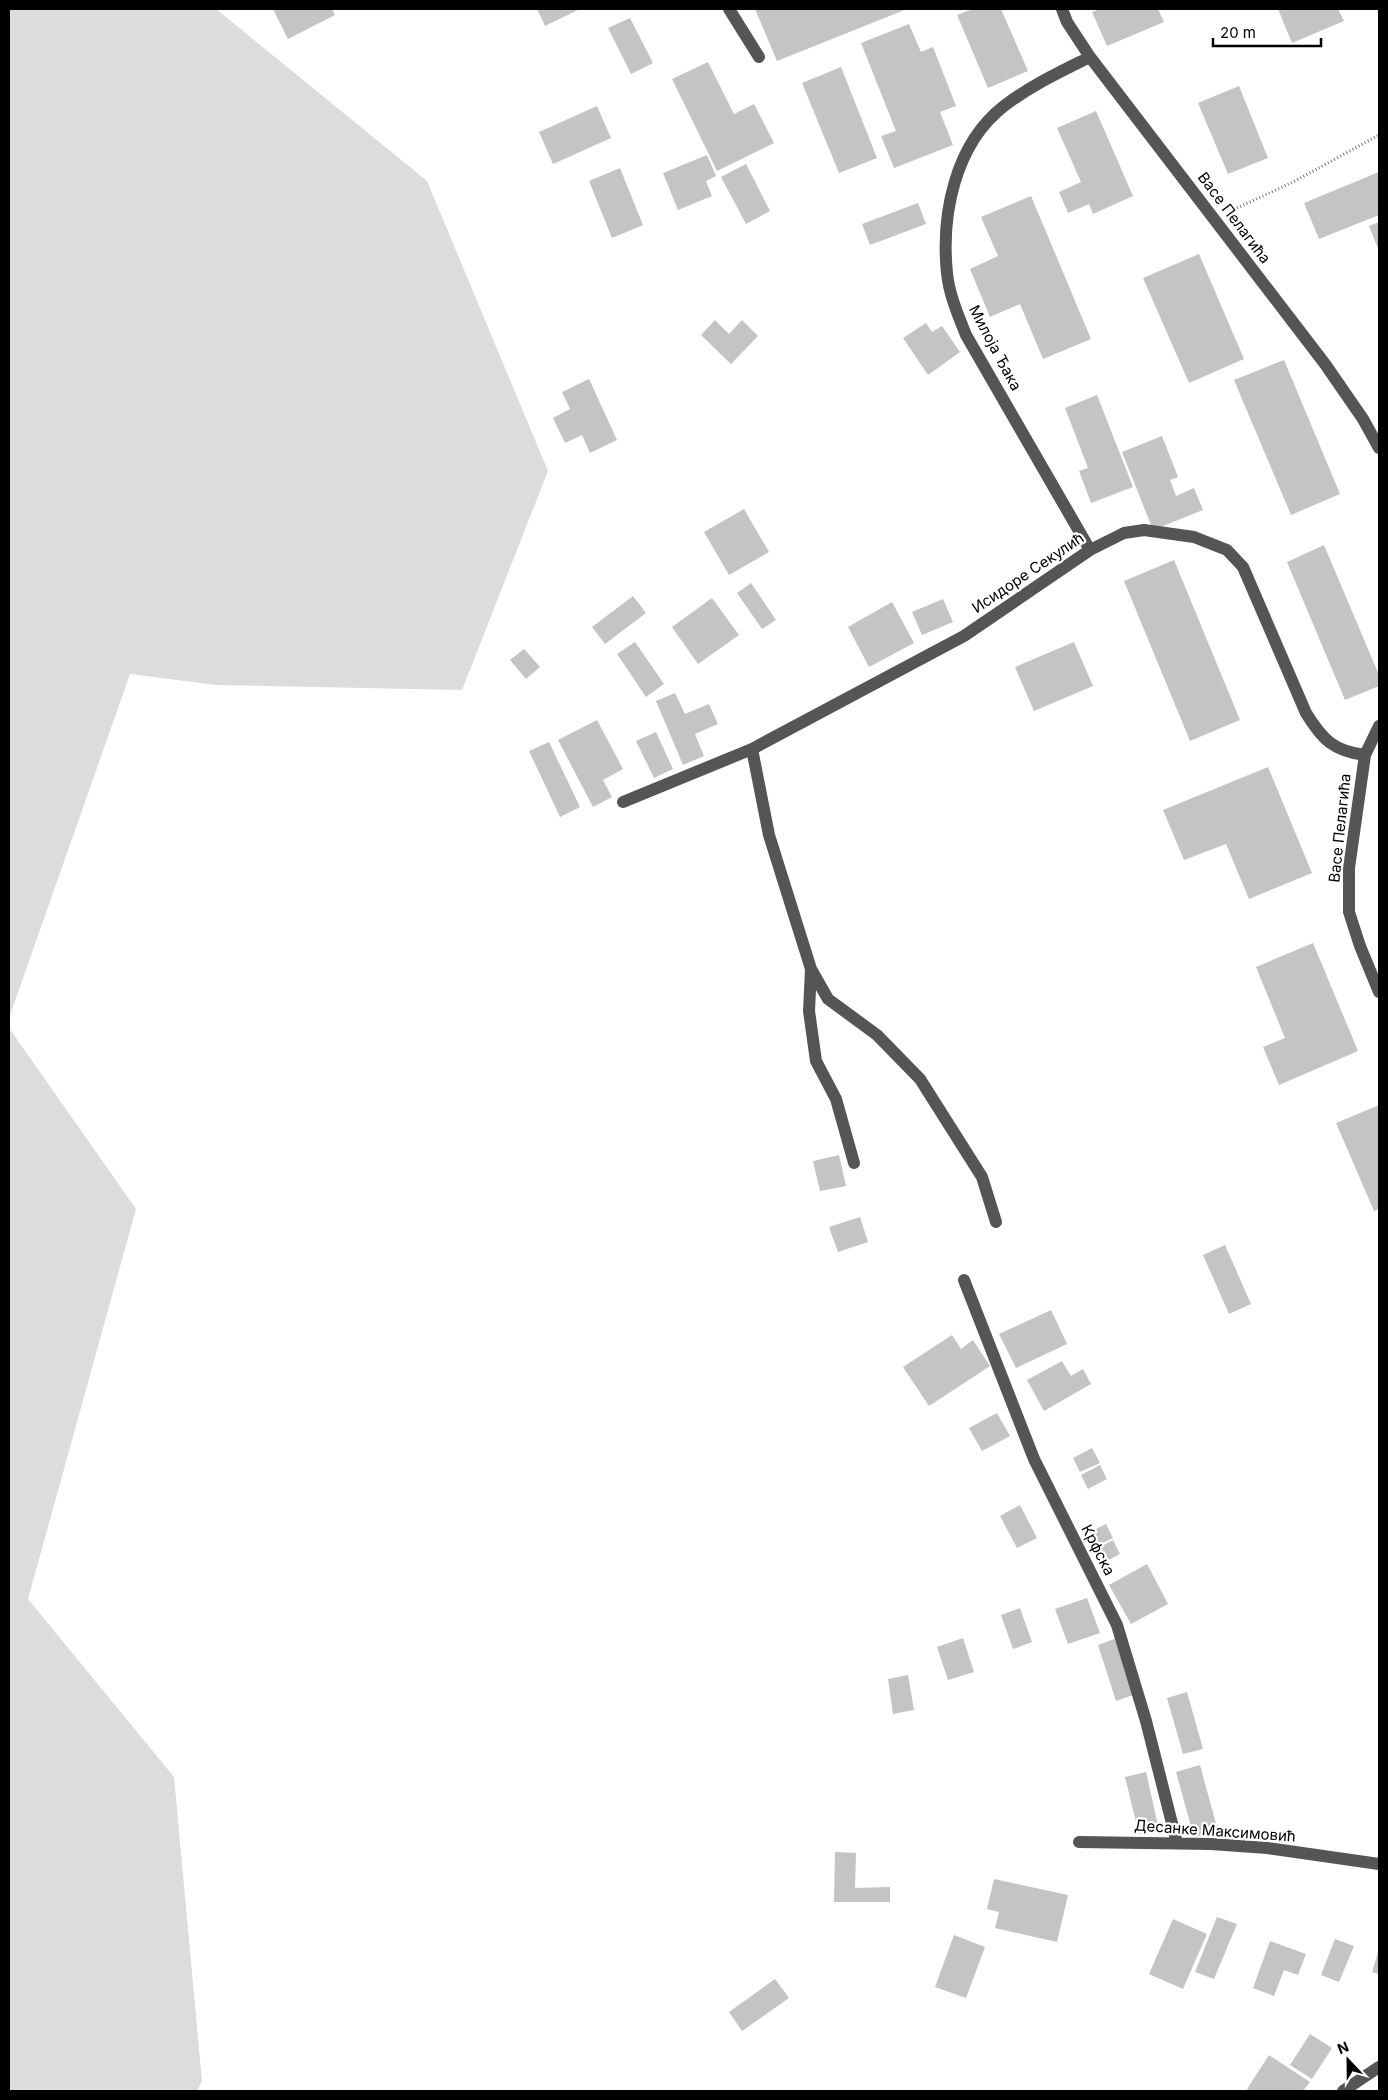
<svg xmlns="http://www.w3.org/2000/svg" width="1388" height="2100" viewBox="0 0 1388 2100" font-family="Inter,sans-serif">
  <rect width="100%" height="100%" fill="#fff"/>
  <path fill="#dcdcdc" d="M 9,9 L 216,9 L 427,181 L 548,471 L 462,690 L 216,685 L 130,674 L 9,1018 Z
    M 9,1028 L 136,1209 L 28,1599 L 174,1777 L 202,2081 L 197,2091 L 9,2091 Z"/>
  <path fill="#c4c4c4" d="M 273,9 L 332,9 L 335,15 L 288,39 Z
    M 537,9 L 580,9 L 545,26 Z
    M 755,9 L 907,9 L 777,61 Z
    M 973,9 L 1001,9 L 1028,71 L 988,88 L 957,15 Z
    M 1100,9 L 1158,9 L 1164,22 L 1107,46 L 1092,12 Z
    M 1278,9 L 1338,9 L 1344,21 L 1292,43 Z
    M 630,18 L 653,63 L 631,74 L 608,28 Z
    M 909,24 L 921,52 L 933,47 L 956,106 L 940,112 L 953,145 L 894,168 L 881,136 L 896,131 L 861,43 Z
    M 708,62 L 734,114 L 754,104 L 774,143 L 717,171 L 672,79 Z
    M 841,67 L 877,158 L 839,173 L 802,83 Z
    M 1239,86 L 1268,158 L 1228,174 L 1198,103 Z
    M 597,106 L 611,138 L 553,164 L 539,132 Z
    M 1096,111 L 1133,196 L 1093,214 L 1089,204 L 1068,213 L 1059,192 L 1081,182 L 1057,128 Z
    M 707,155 L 716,176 L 706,181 L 712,196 L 678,210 L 663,173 Z
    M 746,164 L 770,211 L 746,224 L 721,177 Z
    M 620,168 L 643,225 L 612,238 L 589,181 Z
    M 1379,172 L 1379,215 L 1319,239 L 1304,203 Z
    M 1031,196 L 1091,339 L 1043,359 L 1020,304 L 990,317 L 970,269 L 998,256 L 981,217 Z
    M 918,203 L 926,224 L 870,245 L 862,224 Z
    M 1379,222 L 1379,251 L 1369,226 Z
    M 1199,254 L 1244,359 L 1189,383 L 1143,278 Z
    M 715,320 L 729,334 L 742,320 L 758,336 L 731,364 L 701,335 Z
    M 926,323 L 932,332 L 942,326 L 960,352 L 928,375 L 903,338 Z
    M 1284,360 L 1340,494 L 1291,515 L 1234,380 Z
    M 589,379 L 617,440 L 590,453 L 582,435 L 565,443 L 553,418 L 570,409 L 562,392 Z
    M 1097,395 L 1133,487 L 1091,503 L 1079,471 L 1088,468 L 1065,408 Z
    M 1162,436 L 1178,477 L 1170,480 L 1176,496 L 1194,488 L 1203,510 L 1153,530 L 1122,452 Z
    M 744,509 L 769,552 L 729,575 L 704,532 Z
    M 1324,545 L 1379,675 L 1379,686 L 1345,700 L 1287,562 Z
    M 1174,560 L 1240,720 L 1190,741 L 1124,581 Z
    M 751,583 L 776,620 L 762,629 L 737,593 Z
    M 633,596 L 646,613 L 605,644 L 592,627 Z
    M 712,598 L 739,635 L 698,664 L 672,627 Z
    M 943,599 L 953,622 L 922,635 L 912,612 Z
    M 892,602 L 914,643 L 869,667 L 848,627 Z
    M 635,642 L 664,684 L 646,697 L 617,654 Z
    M 1074,642 L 1093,686 L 1034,711 L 1015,667 Z
    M 524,649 L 540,667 L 526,679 L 510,660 Z
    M 675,693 L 685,714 L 709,704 L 718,724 L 695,734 L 704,756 L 683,765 L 656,701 Z
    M 597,720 L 623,769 L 603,780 L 612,797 L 593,807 L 558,740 Z
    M 656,732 L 673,769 L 654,778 L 636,741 Z
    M 549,742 L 580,807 L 560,817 L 529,751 Z
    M 1268,767 L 1312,873 L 1249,899 L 1226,844 L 1184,860 L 1163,810 Z
    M 1313,943 L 1358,1051 L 1279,1085 L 1263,1047 L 1285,1038 L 1256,967 Z
    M 1379,1105 L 1379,1209 L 1374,1211 L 1336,1123 Z
    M 839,1155 L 846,1186 L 820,1191 L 813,1161 Z
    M 860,1217 L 868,1242 L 838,1252 L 829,1227 Z
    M 1225,1245 L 1251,1304 L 1229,1314 L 1203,1255 Z
    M 1051,1310 L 1067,1344 L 1016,1368 L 999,1334 Z
    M 952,1335 L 961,1349 L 973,1340 L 990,1366 L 929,1406 L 903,1367 Z
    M 1062,1361 L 1071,1376 L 1083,1369 L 1091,1384 L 1044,1411 L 1027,1380 Z
    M 997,1413 L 1010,1436 L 982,1451 L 969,1428 Z
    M 1092,1448 L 1100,1463 L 1080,1472 L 1073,1458 Z
    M 1100,1465 L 1107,1479 L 1088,1489 L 1081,1475 Z
    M 1020,1505 L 1037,1538 L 1017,1548 L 1000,1516 Z
    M 1106,1524 L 1113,1538 L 1093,1548 L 1086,1534 Z
    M 1113,1540 L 1120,1554 L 1101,1564 L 1094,1550 Z
    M 1147,1564 L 1168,1604 L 1131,1624 L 1109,1585 Z
    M 1087,1598 L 1100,1633 L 1068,1644 L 1055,1609 Z
    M 1020,1608 L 1032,1642 L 1013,1649 L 1001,1615 Z
    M 963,1638 L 974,1672 L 948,1680 L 937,1647 Z
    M 1117,1638 L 1136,1694 L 1116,1701 L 1098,1645 Z
    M 908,1675 L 914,1710 L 893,1714 L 888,1679 Z
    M 1187,1692 L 1203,1749 L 1183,1754 L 1167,1698 Z
    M 1200,1765 L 1218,1831 L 1194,1837 L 1176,1772 Z
    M 1146,1772 L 1159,1830 L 1139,1834 L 1125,1777 Z
    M 835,1852 L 856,1853 L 855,1888 L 890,1887 L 890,1902 L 834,1902 Z
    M 994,1879 L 1068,1895 L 1057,1942 L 995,1928 L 999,1912 L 987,1909 Z
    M 1217,1917 L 1237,1924 L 1214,1979 L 1195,1972 Z
    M 1173,1919 L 1207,1934 L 1183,1989 L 1149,1974 Z
    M 954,1935 L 985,1947 L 966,1998 L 935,1987 Z
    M 1335,1939 L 1354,1946 L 1339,1982 L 1321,1975 Z
    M 1270,1941 L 1306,1954 L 1298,1975 L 1284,1970 L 1274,1996 L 1253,1988 Z
    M 1379,1949 L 1379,1974 L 1372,1972 Z
    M 775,1979 L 789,1998 L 742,2031 L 729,2012 Z
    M 1310,2034 L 1332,2048 L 1312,2079 L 1290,2065 Z
    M 1269,2055 L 1310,2082 L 1303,2091 L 1251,2091 L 1247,2089 Z"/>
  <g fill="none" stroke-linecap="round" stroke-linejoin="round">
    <path stroke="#777" stroke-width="3" stroke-dasharray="1 2.5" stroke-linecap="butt" d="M 1237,208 L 1293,182 L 1379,135"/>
    <path stroke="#555" stroke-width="12" d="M 729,9 L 759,57
      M 1062,9 L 1067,22 L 1090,57 L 1325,364 L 1363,419 L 1379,448
      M 1090,57 C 1060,72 1030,86 1004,106 C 955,144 941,214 947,273 C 949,294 958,315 966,335 L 1090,550
      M 1379,726 L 1365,755 L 1349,868 L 1349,912 L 1360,946 L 1379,992
      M 752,749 L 769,835 L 811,969 L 828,999 L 877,1035 L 920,1079 L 982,1177 L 996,1222
      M 623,802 L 752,749 L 964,636 L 1090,550 L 1124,533 L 1144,530 L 1194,537 L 1227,550 L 1243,567 L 1306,713 C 1322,739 1333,751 1365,755
      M 811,969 L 809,1011 L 816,1061 L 836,1099 L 854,1163
      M 964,1280 L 1034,1459 L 1117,1625 L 1146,1721 L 1177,1843
      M 1079,1842 L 1211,1844 L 1267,1848 L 1379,1864
      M 1343,2091 L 1379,2067"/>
  </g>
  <g text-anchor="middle" stroke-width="4.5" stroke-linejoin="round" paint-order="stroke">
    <g font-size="15" fill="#000" stroke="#fff">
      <text transform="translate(1234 218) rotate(53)" y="5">Васе Пелагића</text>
      <text transform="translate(995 348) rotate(62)" y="5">Милоја Ђака</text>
      <text transform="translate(1028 573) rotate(-34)" y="5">Исидоре Секулић</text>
      <text transform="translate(1340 828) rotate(-84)" y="5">Васе Пелагића</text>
      <text transform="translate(1098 1550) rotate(63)" y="5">Крфска</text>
      <text transform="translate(1215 1831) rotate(4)" y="5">Десанке Максимовић</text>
    </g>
  </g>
  <rect width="1388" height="2100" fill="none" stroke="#000000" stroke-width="20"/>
  <g transform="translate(1348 2060) rotate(338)" stroke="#ffffff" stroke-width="4" paint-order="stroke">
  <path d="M0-4L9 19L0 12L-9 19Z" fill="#000000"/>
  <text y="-8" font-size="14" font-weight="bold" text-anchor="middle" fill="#000000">N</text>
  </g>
  <path d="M1213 38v8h108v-8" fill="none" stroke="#000000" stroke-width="2.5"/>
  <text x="1220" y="38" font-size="15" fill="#000000" stroke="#ffffff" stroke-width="4" paint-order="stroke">20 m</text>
</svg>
